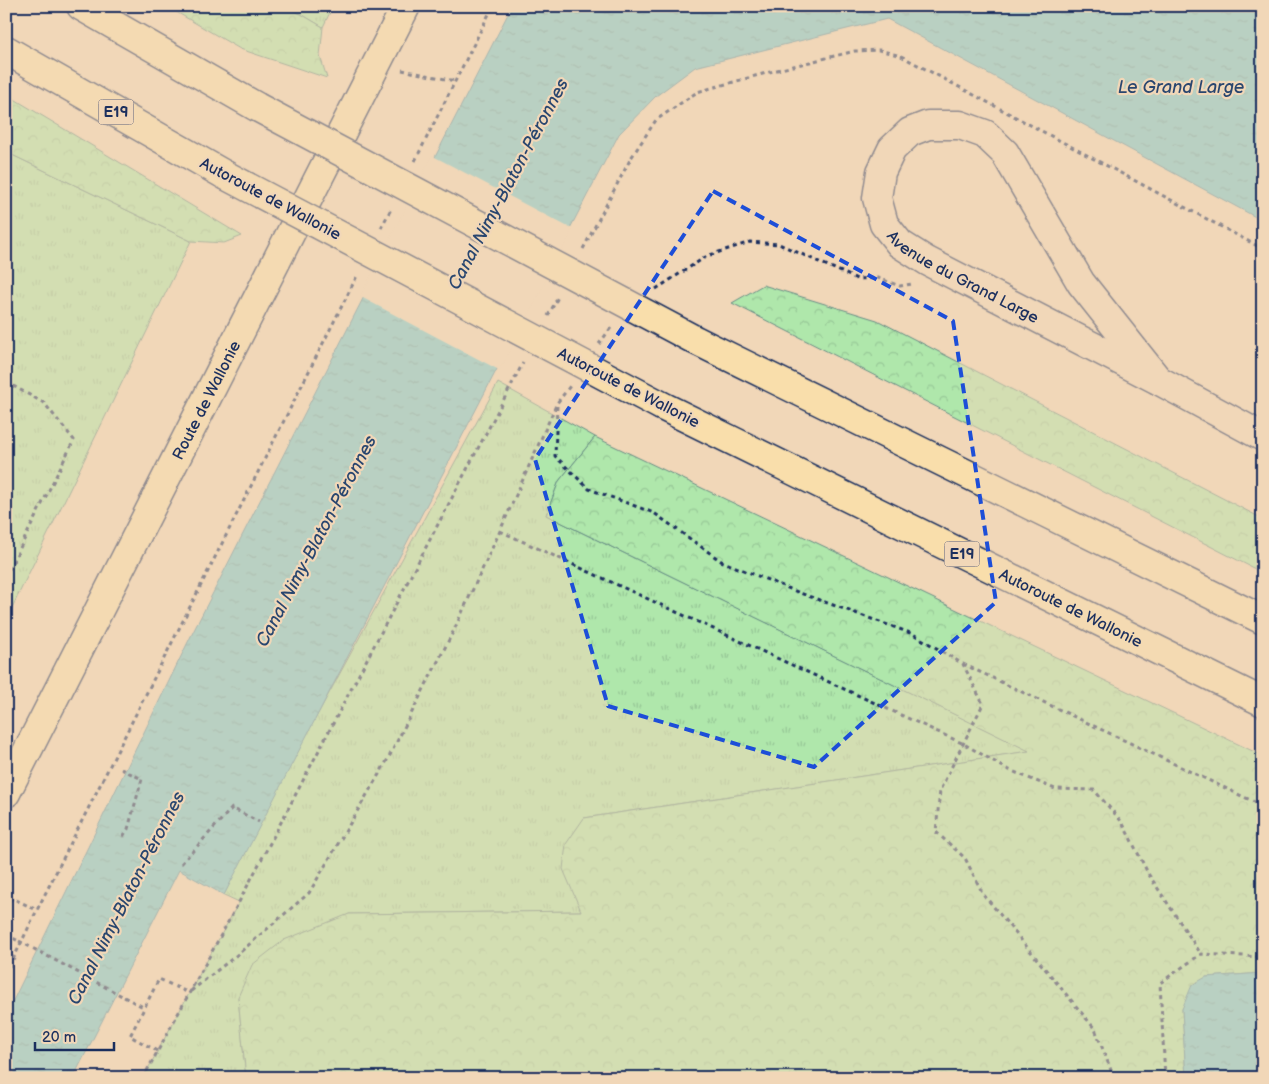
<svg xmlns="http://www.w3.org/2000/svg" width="1269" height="1084" viewBox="0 0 1269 1084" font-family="'Balsamiq Sans',sans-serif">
  <defs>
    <pattern id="grass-tufts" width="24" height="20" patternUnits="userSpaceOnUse" patternTransform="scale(1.25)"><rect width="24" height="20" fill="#afe7ab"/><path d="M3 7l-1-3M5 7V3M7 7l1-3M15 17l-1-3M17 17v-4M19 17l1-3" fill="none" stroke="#96c696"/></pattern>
    <pattern id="forest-crowns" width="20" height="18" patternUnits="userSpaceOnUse" patternTransform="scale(1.25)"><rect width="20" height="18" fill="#afe7ab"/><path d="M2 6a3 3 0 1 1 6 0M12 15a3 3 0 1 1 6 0" fill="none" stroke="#96c696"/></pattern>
    <pattern id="water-ripples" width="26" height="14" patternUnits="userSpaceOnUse" patternTransform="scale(1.25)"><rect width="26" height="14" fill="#77c8ce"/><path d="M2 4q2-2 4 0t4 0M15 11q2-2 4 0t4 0" fill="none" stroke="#61a3aa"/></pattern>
  </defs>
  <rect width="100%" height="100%" fill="#f1d7b8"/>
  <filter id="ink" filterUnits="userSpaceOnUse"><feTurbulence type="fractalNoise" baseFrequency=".02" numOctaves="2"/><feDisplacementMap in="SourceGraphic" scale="10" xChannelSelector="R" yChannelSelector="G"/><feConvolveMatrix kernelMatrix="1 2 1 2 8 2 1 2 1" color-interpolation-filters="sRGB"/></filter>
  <g filter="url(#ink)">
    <path fill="url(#grass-tufts)" stroke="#658b84" d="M 279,6 L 333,6 L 323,27 L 301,14 Z
      M 6,152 L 191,241 L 6,620 Z
      M 498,383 L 595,437 L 559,481 L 546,515 L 1030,751 L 584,818 L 582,911 L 349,914 L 238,997 L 246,1078 L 143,1078 L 239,902 L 224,895 L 259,822 Z"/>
    <path fill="url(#forest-crowns)" stroke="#658b84" d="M 166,6 L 281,6 L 301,14 L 323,27 L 320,56 L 327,78 L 240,49 Z
      M 6,94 L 242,236 L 224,243 L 191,241 L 6,152 Z
      M 763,285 L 877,320 L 1263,519 L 1263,573 L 732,303 Z
      M 595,437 L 1263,756 L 1263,973 L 1206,977 L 1182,1009 L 1186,1078 L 246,1078 L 238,997 L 252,965 L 284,940 L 349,914 L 581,911 L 563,869 L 566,844 L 584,818 L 1029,751 L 546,515 L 559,481 Z"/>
    <path fill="url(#water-ripples)" stroke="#528ba1" d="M 512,6 L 1263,6 L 1263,221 L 887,19 L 695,67 L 656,96 L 619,134 L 224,895 L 179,870 L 73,1078 L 6,1078 L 6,1015 L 189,640 Z
      M 1263,973 L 1263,1078 L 1186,1078 L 1182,1009 L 1192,985 L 1206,977 Z"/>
    <path fill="#f1d7b8" d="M 433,156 L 572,229 L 499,370 L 361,297 Z"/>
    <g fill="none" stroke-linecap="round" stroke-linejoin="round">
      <defs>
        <g id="minor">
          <path id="s1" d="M 1158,380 L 1081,283 L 1005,153 L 985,134 L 960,125 L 928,125 L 910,132 L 892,149 L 881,172 L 877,198 L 884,224 L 900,244 L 927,261 L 1158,380 L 1263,437"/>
        </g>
        <g id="major">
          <path id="s2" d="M 6,793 L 406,6"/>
        </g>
        <g id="highway">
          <path d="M 81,6 L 257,107"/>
          <path d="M 6,50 L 225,175"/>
          <path d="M 695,340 L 1263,620"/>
          <path id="s3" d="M 662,406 L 1263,702"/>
        </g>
      </defs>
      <use href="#minor" stroke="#1b2f5e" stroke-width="31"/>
      <use href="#major" stroke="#1b2f5e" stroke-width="31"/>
      <use href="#highway" stroke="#1b2f5e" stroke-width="31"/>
      <path stroke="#1b2f5e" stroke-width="3" stroke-dasharray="4 4" stroke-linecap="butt" d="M 402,70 L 455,81
        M 415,161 L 493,6
        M 381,228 L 391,209
        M 583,249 L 631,158 L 656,120 L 697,92 L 777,70 L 855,51 L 879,50 L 901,56 L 1263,249
        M 656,289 L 707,256 L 750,242 L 779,244 L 857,279 L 878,278 L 900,286 L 912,284
        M 548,316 L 558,297
        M 599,344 L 613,325
        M 6,382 L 44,403 L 74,440 L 6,576
        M 557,406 L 555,456 L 589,489 L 654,513 L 721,561 L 800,593 L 913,634 L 963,664 L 983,704 L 940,790 L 936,832 L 965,858 L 983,894 L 1095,1029 L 1114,1078
        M 500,531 L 964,744 L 1007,769 L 1055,789 L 1094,790 L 1122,822 L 1149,875 L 1201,954
        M 963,664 L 1263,806
        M 121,769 L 142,779 L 128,829 L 122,838
        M 181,864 L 232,808 L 259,822
        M 6,908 L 12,898 L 37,910
        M 6,935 L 19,941
        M 6,974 L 37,910 L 357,276
        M 191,991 L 238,954 L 309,893 L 388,759 L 453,632 L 500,531 L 557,403 L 570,386
        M 124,997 L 145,1008
        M 157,1051 L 130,1036 L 159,979 L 189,993
        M 143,1078 L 239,902 L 523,363
        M 1165,1078 L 1160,983 L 1201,954 L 1263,957"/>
      <use href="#minor" stroke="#f1d7b8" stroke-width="28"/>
      <use href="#major" stroke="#f9deab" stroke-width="28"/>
      <use href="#highway" stroke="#f9deab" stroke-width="28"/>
      <defs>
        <path id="highway-bridge" d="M 257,107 L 695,340
          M 225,175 L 662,406"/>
      </defs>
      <use href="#highway-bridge" stroke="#1b2f5e" stroke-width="31" stroke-linecap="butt"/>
      <path stroke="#1b2f5e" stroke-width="3" stroke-dasharray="4 4" stroke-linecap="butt" d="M 19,941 L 124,997"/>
      <use href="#highway-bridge" stroke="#f9deab" stroke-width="28"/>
    </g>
  </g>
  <path d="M0 0H1269V1084H0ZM 713,191 L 953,321 L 996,602 L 814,767 L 608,706 L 535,459 Z" fill="#f1d7b8" fill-opacity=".55" fill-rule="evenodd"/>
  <path fill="none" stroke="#1d4ed8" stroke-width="4" stroke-dasharray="10 6" stroke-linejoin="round" d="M 713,191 L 953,321 L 996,602 L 814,767 L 608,706 L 535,459 Z"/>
  <g text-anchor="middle" stroke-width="4.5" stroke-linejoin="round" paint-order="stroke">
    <g fill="#f1d7b8" stroke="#5b6179" stroke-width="1">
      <rect x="98.5" y="99.5" width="35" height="25" rx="4"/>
      <rect x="944.5" y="541.5" width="35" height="25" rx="4"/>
    </g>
    <g font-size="15" font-weight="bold" fill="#1b2f5e">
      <text x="116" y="117">E19</text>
      <text x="962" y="559">E19</text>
    </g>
    <g font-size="16" fill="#1b2f5e" stroke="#f1d7b8">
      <text transform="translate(271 198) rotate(28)" y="6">Autoroute de Wallonie</text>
      <text dy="6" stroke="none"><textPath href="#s1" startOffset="580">Avenue du Grand Large</textPath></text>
      <text transform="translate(629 387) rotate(27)" y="6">Autoroute de Wallonie</text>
      <text dy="6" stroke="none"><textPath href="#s2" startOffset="441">Route de Wallonie</textPath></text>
      <text dy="6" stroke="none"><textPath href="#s3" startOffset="456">Autoroute de Wallonie</textPath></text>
    </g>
    <g font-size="18" font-style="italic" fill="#29466f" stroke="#f1d7b8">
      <text x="1181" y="93">Le Grand Large</text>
      <text transform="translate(508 184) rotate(-62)" y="6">Canal Nimy-Blaton-Péronnes</text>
      <text transform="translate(316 541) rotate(-62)" y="6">Canal Nimy-Blaton-Péronnes</text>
      <text transform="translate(126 898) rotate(-63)" y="6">Canal Nimy-Blaton-Péronnes</text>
    </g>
  </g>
  <rect width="1269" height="1084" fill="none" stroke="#f1d7b8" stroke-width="25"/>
  <rect x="12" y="12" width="1244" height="1059" fill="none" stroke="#1b2f5e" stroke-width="2" filter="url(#ink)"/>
  <path d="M35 1042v8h79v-8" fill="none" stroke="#1b2f5e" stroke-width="2.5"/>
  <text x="42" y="1042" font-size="15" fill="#1b2f5e" stroke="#f1d7b8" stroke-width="4" paint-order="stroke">20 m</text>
</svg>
